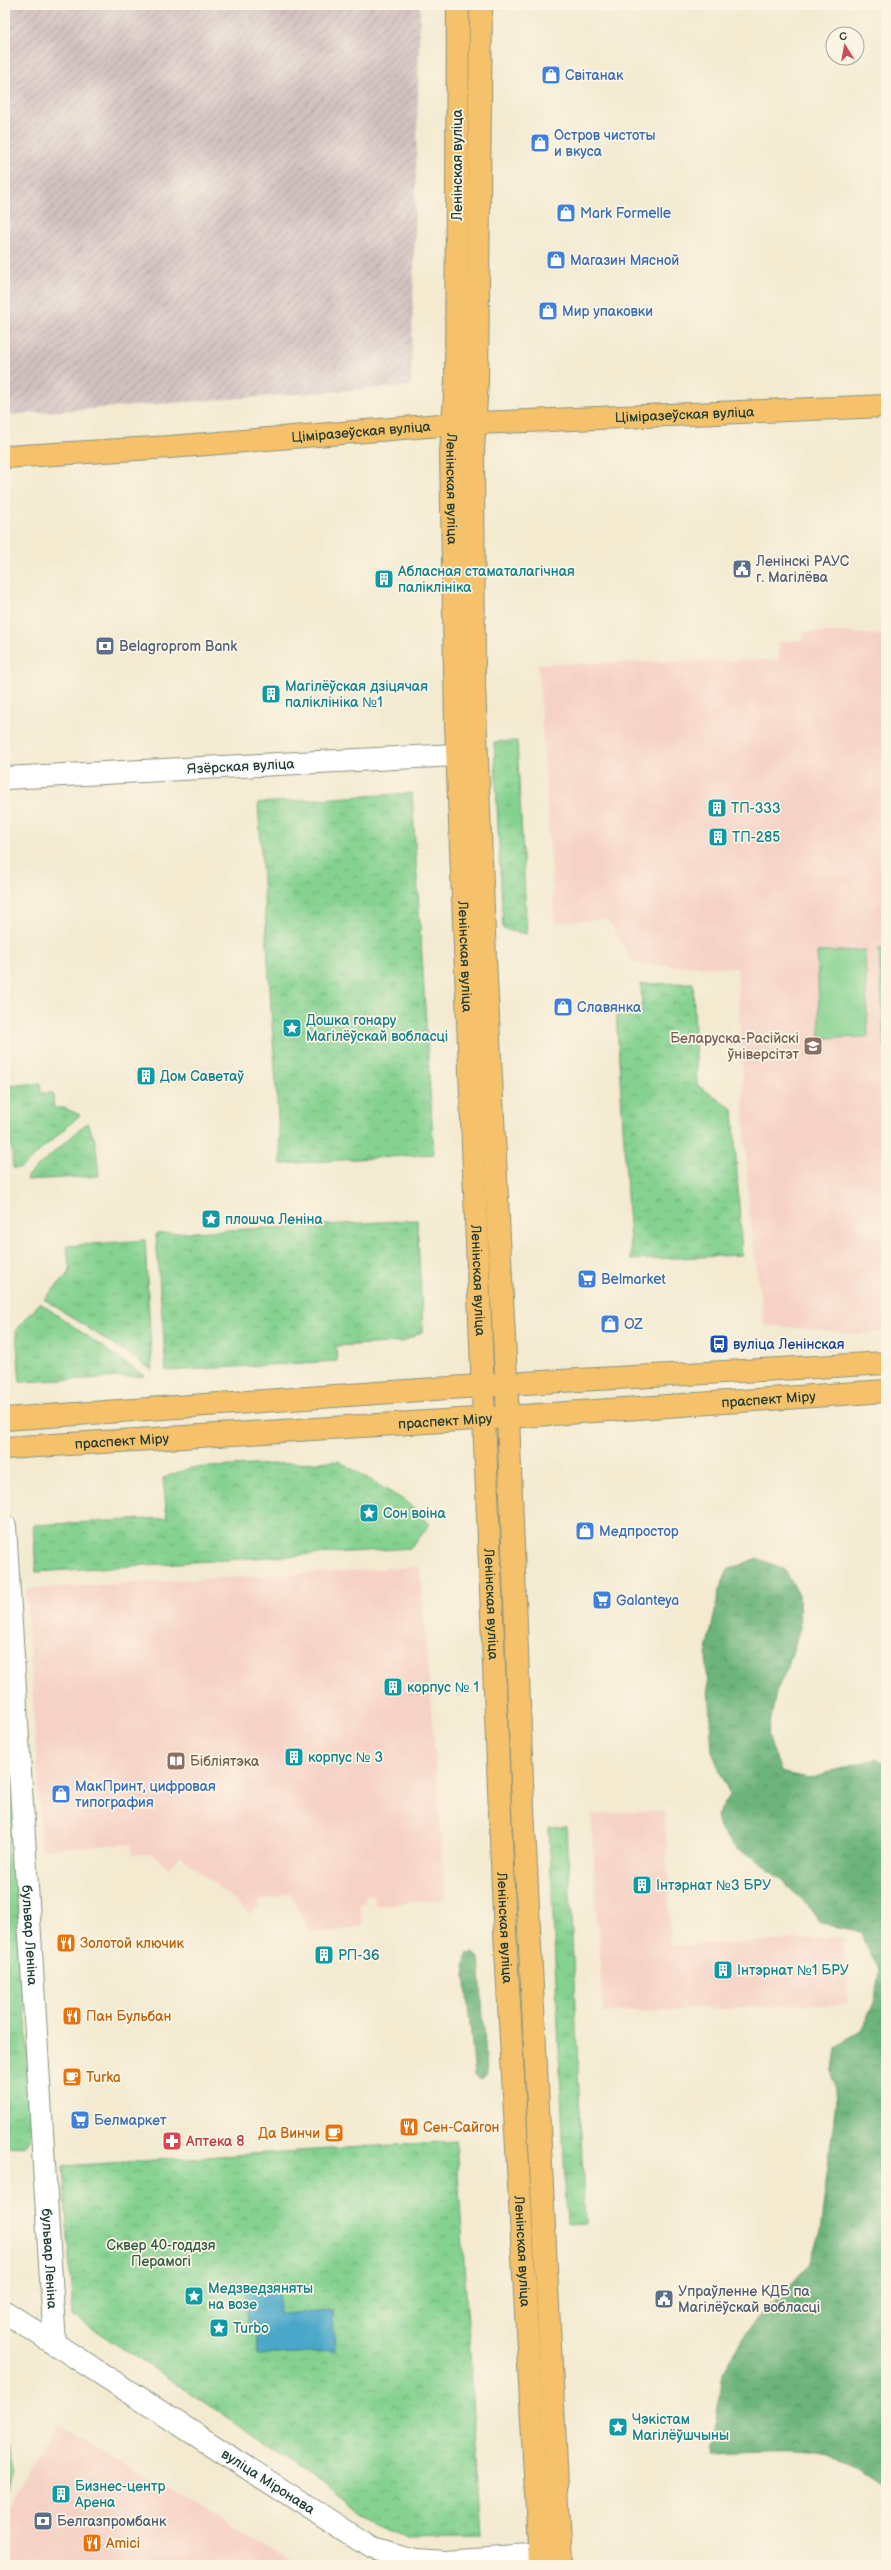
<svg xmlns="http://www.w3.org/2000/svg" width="891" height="2570" viewBox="0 0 891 2570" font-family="'Balsamiq Sans',sans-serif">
  <defs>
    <pattern id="industrial-furrows" width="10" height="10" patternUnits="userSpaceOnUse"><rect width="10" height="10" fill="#d1bfbf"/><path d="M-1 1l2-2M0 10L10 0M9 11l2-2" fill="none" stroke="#a99c9c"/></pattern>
    <pattern id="grass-tufts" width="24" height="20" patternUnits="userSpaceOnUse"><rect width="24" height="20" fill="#85d290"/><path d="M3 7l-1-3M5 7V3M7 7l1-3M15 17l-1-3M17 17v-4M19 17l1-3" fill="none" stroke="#6cac76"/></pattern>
    <pattern id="forest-crowns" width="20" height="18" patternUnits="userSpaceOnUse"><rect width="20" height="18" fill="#6cb47a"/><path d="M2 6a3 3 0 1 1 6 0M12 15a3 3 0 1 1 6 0" fill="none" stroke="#589465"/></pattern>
    <pattern id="park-crowns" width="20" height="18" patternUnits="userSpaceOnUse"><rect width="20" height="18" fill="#85d290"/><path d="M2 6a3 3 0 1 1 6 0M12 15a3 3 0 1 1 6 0" fill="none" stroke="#6cac76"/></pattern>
  </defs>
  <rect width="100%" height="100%" fill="#fcf5e5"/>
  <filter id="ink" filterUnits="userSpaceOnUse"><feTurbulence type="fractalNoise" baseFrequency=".025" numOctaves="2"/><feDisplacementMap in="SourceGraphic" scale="8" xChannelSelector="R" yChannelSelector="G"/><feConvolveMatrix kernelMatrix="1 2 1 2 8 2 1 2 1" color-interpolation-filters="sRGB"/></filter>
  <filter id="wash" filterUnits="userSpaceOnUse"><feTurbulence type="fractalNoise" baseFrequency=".012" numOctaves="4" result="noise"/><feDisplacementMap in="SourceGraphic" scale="16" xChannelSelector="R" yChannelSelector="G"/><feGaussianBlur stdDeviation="0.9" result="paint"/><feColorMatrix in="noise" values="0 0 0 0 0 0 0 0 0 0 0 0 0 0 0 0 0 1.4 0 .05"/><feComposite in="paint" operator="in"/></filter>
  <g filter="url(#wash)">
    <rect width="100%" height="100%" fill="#f3ead0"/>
    <path fill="#f6d1c5" d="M 803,632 L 843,632 L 886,636 L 886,1332 L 855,1334 L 764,1325 L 749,1211 L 737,968 L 634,964 L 607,919 L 555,923 L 538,664 L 779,660 L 778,642 L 804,640 Z
      M 420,1567 L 446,1899 L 375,1906 L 374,1895 L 365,1896 L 365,1903 L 359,1904 L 363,1926 L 337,1931 L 309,1932 L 290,1893 L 259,1901 L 260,1905 L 251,1914 L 180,1855 L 169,1868 L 153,1854 L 132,1855 L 131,1844 L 42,1849 L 26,1589 Z
      M 665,1811 L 671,1946 L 844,1937 L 848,2004 L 603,2012 L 591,1814 Z
      M 58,2424 L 294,2565 L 5,2565 L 5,2513 Z"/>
    <path fill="url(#industrial-furrows)" d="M 5,5 L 420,5 L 411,386 L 5,415 Z"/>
    <path fill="url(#grass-tufts)" stroke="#528862" d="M 517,741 L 527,934 L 503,929 L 494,742 Z
      M 40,1083 L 41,1093 L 53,1093 L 54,1108 L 64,1108 L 80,1115 L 21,1168 L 13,1168 L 11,1139 L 5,1139 L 5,1086 Z
      M 87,1123 L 95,1140 L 99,1176 L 27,1180 L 27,1176 Z
      M 145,1240 L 152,1370 L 44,1299 L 70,1272 L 67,1246 Z
      M 40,1303 L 144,1376 L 20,1382 L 16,1330 Z
      M 5,1691 L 33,2132 L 25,2146 L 5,2147 Z
      M 567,1827 L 585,2224 L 567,2225 L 549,1828 Z"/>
    <path fill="url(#forest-crowns)" stroke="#467857" d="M 757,1558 L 784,1569 L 799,1595 L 800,1628 L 788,1666 L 776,1692 L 768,1735 L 781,1772 L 808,1778 L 875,1759 L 886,1763 L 886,2485 C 833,2441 775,2453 712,2454 L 722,2373 L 750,2327 L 809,2265 L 820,2232 L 836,2102 L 833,2070 L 836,2048 L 863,2028 L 875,2000 L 879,1971 L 860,1931 L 821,1924 L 806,1903 L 755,1857 L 736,1849 L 720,1829 L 717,1816 L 730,1795 L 712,1752 L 706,1656 L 719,1590 L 728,1570 Z
      M 474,1953 L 479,1958 L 487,2074 L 481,2080 L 475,2076 L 464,1964 L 467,1954 Z"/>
    <path fill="url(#park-crowns)" stroke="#528862" fill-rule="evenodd" d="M 412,793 L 434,1154 L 281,1164 L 258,803 Z
      M 693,983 L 697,1085 L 733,1109 L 742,1255 L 631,1260 L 616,1009 L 642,1006 L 641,984 Z
      M 417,1220 L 423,1331 L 403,1342 L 336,1346 L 337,1361 L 166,1371 L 156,1234 Z
      M 339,1461 L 405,1501 L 430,1524 L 411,1548 L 36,1572 L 33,1525 L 167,1518 L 163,1478 L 190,1468 Z
      M 456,2141 L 482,2535 L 406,2536 L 356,2512 L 321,2479 L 73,2316 L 63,2166 ZM 333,2311 L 257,2355 L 256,2323 L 247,2323 Z"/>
    <path fill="#85d290" stroke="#528862" d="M 886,948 L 886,1046 L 884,1047 L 879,949 Z
      M 865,950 L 868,1037 L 820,1038 L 817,952 Z
      M 5,2440 L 12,2474 L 5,2503 Z"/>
    <path fill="#4aa7c9" stroke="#34727e" d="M 278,2288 L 279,2314 L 333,2311 L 335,2351 L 257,2355 L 256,2323 L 247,2323 L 246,2290 Z"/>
  </g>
  <g filter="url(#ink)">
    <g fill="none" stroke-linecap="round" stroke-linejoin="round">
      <defs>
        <g id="minor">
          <path id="s1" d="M 5,778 L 475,754"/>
          <path id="s2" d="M 5,1526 L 55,2345"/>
          <path id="s3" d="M 5,2312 L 372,2548 L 416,2560 L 444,2562 L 559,2554"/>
        </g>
        <g id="major">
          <path id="s4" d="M 458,5 L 456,381 L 451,453 L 456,724 L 504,1913 L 540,2565"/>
          <path d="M 481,5 L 477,380 L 473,450 L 474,685 L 485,958 L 508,1417 L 523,1808 L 561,2565"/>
          <path id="s5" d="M 5,457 L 170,447 L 453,424 L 886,406"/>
          <path d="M 5,1419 L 507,1384 L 886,1363"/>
          <path id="s6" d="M 5,1448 L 508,1417 L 886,1391"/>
        </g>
      </defs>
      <use href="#minor" stroke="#899482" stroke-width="24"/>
      <use href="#major" stroke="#899482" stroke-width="24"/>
      <use href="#minor" stroke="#fff" stroke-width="22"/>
      <use href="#major" stroke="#f5c16b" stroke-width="22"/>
    </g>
  </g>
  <defs>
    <symbol id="shop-square" viewBox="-11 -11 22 22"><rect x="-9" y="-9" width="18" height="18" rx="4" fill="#3f7fe0" stroke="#fcf5e5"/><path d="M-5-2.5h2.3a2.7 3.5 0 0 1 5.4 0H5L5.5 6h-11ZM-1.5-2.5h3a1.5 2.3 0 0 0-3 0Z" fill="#fff"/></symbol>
    <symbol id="civic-square" viewBox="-11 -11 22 22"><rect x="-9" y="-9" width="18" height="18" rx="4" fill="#5c6f8a" stroke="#fcf5e5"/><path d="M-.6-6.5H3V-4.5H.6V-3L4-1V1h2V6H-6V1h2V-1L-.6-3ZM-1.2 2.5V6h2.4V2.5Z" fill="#fff"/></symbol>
    <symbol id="building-square" viewBox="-11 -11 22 22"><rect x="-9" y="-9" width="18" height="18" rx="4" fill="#0f9aa8" stroke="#fcf5e5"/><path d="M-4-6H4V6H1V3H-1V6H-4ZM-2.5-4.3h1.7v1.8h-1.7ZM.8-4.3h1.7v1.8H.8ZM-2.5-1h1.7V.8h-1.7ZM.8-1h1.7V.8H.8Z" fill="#fff"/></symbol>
    <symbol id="bank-square" viewBox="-11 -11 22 22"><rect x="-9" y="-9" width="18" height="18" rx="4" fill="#5c6f8a" stroke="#fcf5e5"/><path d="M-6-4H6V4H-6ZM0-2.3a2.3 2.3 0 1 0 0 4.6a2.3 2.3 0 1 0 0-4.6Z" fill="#fff"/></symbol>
    <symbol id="sight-square" viewBox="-11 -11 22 22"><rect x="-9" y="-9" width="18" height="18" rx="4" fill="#0f9aa8" stroke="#fcf5e5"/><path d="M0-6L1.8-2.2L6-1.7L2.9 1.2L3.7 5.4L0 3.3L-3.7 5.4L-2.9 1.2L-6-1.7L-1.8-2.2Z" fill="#fff"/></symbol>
    <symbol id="university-square" viewBox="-11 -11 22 22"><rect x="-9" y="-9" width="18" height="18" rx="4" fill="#8d6e63" stroke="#fcf5e5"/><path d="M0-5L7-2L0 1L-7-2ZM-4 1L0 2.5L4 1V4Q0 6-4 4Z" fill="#fff"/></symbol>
    <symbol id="supermarket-square" viewBox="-11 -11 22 22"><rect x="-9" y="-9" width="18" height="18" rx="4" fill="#3f7fe0" stroke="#fcf5e5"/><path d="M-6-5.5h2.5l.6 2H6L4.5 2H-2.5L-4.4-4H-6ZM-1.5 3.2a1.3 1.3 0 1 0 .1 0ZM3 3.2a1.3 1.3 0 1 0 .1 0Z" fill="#fff"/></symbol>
    <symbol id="bus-square" viewBox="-11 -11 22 22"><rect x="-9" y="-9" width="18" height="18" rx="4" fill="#1a4fb4" stroke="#fcf5e5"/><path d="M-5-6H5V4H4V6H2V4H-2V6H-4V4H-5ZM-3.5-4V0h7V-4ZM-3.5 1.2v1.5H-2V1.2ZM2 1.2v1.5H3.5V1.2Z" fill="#fff"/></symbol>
    <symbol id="library-square" viewBox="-11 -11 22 22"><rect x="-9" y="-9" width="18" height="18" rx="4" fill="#8d6e63" stroke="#fcf5e5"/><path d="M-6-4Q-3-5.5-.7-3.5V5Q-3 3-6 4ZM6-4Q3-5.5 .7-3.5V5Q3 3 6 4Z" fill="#fff"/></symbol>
    <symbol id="restaurant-square" viewBox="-11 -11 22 22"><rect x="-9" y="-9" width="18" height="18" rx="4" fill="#e8710a" stroke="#fcf5e5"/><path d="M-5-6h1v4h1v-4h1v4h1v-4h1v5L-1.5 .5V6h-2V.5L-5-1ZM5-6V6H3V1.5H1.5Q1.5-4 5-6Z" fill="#fff"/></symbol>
    <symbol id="cafe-square" viewBox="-11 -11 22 22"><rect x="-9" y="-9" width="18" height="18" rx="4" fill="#e8710a" stroke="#fcf5e5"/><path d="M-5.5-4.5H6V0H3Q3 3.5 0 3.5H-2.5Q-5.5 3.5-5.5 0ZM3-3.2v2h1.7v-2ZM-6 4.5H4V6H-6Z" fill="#fff"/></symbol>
    <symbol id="pharmacy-square" viewBox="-11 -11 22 22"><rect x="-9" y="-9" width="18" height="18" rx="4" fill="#e0444e" stroke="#fcf5e5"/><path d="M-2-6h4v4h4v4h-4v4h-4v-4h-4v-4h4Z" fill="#fff"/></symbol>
  </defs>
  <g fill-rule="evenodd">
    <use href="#shop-square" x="540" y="64" width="22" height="22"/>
    <use href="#shop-square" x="529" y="132" width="22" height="22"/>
    <use href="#shop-square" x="555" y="202" width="22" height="22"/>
    <use href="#shop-square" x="545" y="249" width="22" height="22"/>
    <use href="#shop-square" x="537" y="300" width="22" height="22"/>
    <use href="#civic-square" x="731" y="558" width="22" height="22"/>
    <use href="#building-square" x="373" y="568" width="22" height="22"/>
    <use href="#bank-square" x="94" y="635" width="22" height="22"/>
    <use href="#building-square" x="260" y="683" width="22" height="22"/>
    <use href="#building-square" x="706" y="797" width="22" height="22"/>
    <use href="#building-square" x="707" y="826" width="22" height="22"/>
    <use href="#shop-square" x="552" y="996" width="22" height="22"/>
    <use href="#sight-square" x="281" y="1017" width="22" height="22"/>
    <use href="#university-square" x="802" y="1035" width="22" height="22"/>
    <use href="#building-square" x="135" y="1065" width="22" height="22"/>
    <use href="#sight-square" x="200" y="1208" width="22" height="22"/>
    <use href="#supermarket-square" x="576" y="1268" width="22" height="22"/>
    <use href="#shop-square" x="599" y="1313" width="22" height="22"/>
    <use href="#bus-square" x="708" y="1333" width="22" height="22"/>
    <use href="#sight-square" x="358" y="1502" width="22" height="22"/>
    <use href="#shop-square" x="574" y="1520" width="22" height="22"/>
    <use href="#supermarket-square" x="591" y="1589" width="22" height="22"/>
    <use href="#building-square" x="382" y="1676" width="22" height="22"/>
    <use href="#building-square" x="283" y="1746" width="22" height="22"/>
    <use href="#library-square" x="165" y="1750" width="22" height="22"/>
    <use href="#shop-square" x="50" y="1783" width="22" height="22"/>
    <use href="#building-square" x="631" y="1874" width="22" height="22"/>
    <use href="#restaurant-square" x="55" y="1932" width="22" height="22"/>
    <use href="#building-square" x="313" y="1944" width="22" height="22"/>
    <use href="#building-square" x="712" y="1959" width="22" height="22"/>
    <use href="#restaurant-square" x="61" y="2005" width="22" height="22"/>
    <use href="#cafe-square" x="61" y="2066" width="22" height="22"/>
    <use href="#supermarket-square" x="69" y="2109" width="22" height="22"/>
    <use href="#restaurant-square" x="398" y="2116" width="22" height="22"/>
    <use href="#cafe-square" x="323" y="2122" width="22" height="22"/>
    <use href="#pharmacy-square" x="161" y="2130" width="22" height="22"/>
    <use href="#sight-square" x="183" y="2285" width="22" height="22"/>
    <use href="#civic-square" x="653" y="2288" width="22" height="22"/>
    <use href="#sight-square" x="208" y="2317" width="22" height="22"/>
    <use href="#sight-square" x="607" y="2416" width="22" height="22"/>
    <use href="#building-square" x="50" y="2483" width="22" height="22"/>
    <use href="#bank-square" x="32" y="2510" width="22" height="22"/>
    <use href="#restaurant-square" x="81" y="2532" width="22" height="22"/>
  </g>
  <g text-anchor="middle" stroke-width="3.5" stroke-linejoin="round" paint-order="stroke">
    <g font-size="14" fill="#366cbe" stroke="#fcf5e5" text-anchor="start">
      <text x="565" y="80">Світанак</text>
      <text x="554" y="140">Остров чистоты<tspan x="554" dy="16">и вкуса</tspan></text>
      <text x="580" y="218">Mark Formelle</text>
      <text x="570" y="265">Магазин Мясной</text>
      <text x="562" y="316">Мир упаковки</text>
      <text x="577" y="1012">Славянка</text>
      <text x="601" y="1284">Belmarket</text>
      <text x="624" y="1329">OZ</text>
      <text x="599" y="1536">Медпростор</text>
      <text x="616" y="1605">Galanteya</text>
      <text x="75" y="1791">МакПринт, цифровая<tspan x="75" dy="16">типография</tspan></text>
      <text x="94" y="2125">Белмаркет</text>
    </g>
    <g font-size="14" fill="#1f3d34" stroke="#fcf5e5">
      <text transform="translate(457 165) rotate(-90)" y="5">Ленінская вуліца</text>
      <text dy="5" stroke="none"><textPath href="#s5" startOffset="681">Ціміразеўская вуліца</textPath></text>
      <text dy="5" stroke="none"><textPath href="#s5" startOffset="357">Ціміразеўская вуліца</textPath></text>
      <text dy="5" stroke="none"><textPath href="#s4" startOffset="484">Ленінская вуліца</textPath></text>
      <text dy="5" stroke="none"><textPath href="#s1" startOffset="236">Язёрская вуліца</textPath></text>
      <text dy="5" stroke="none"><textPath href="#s4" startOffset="952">Ленінская вуліца</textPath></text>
      <text dy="5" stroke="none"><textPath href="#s4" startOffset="1276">Ленінская вуліца</textPath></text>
      <text dy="5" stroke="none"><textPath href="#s6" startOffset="765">праспект Міру</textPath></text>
      <text dy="5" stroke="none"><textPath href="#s6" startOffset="441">праспект Міру</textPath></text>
      <text dy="5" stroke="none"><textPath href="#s6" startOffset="117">праспект Міру</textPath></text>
      <text dy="5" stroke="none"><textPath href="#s4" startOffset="1600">Ленінская вуліца</textPath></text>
      <text dy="5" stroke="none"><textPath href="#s4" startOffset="1924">Ленінская вуліца</textPath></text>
      <text dy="5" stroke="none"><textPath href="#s2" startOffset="410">бульвар Леніна</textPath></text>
      <text dy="5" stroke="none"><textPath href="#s4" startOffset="2248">Ленінская вуліца</textPath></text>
      <text dy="5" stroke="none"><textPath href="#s2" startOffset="734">бульвар Леніна</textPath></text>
      <text dy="5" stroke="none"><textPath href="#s3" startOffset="313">вуліца Міронава</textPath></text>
    </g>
    <g font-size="14" fill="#4e5e75" stroke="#fcf5e5" text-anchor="start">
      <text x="756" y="566">Ленінскі РАУС<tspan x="756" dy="16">г. Магілёва</tspan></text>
      <text x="119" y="651">Belagroprom Bank</text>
      <text x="678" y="2296">Упраўленне КДБ па<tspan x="678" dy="16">Магілёўскай вобласці</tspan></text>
      <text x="57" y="2526">Белгазпромбанк</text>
    </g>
    <g font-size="14" fill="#0d838f" stroke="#fcf5e5" text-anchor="start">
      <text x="398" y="576">Абласная стаматалагічная<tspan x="398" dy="16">паліклініка</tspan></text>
      <text x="285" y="691">Магілёўская дзіцячая<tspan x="285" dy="16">паліклініка №1</tspan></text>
      <text x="731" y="813">ТП-333</text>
      <text x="732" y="842">ТП-285</text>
      <text x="306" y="1025">Дошка гонару<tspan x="306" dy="16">Магілёўскай вобласці</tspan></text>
      <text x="160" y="1081">Дом Саветаў</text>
      <text x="225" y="1224">плошча Леніна</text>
      <text x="383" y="1518">Сон воіна</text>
      <text x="407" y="1692">корпус № 1</text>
      <text x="308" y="1762">корпус № 3</text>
      <text x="656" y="1890">Інтэрнат №3 БРУ</text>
      <text x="338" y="1960">РП-36</text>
      <text x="737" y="1975">Інтэрнат №1 БРУ</text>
      <text x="208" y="2293">Медзведзяняты<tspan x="208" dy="16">на возе</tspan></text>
      <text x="233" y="2333">Turbo</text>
      <text x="632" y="2424">Чэкістам<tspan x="632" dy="16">Магілёўшчыны</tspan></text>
      <text x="75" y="2491">Бизнес-центр<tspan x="75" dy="16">Арена</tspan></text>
    </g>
    <g font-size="14" fill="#785e54" stroke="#fcf5e5" text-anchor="end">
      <text x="799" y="1043">Беларуска-Расійскі<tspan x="799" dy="16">ўніверсітэт</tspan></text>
      <text x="190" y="1766" text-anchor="start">Бібліятэка</text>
    </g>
    <g font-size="14" fill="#164399" stroke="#fcf5e5" text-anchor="start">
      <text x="733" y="1349">вуліца Ленінская</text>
    </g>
    <g font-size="14" fill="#c56008" stroke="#fcf5e5" text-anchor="start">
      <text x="80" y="1948">Золотой ключик</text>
      <text x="86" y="2021">Пан Бульбан</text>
      <text x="86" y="2082">Turka</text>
      <text x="423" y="2132">Сен-Сайгон</text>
      <text x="320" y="2138" text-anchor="end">Да Винчи</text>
      <text x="106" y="2548">Аmici</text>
    </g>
    <g font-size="14" fill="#be3a42" stroke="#fcf5e5" text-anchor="start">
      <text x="186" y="2146">Аптека 8</text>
    </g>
    <g font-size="14" fill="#335b46" stroke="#fcf5e5">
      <text x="161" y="2250">Сквер 40-годдзя<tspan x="161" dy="16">Перамогі</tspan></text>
    </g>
  </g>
  <rect width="891" height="2570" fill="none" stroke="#fcf5e5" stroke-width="20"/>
  <g transform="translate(845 46) rotate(349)"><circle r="19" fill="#fcf5e5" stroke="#a4ab9e"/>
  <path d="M0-3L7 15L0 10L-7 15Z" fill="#d1495b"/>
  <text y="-6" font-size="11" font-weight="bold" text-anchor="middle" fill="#1f3d34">С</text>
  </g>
</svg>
